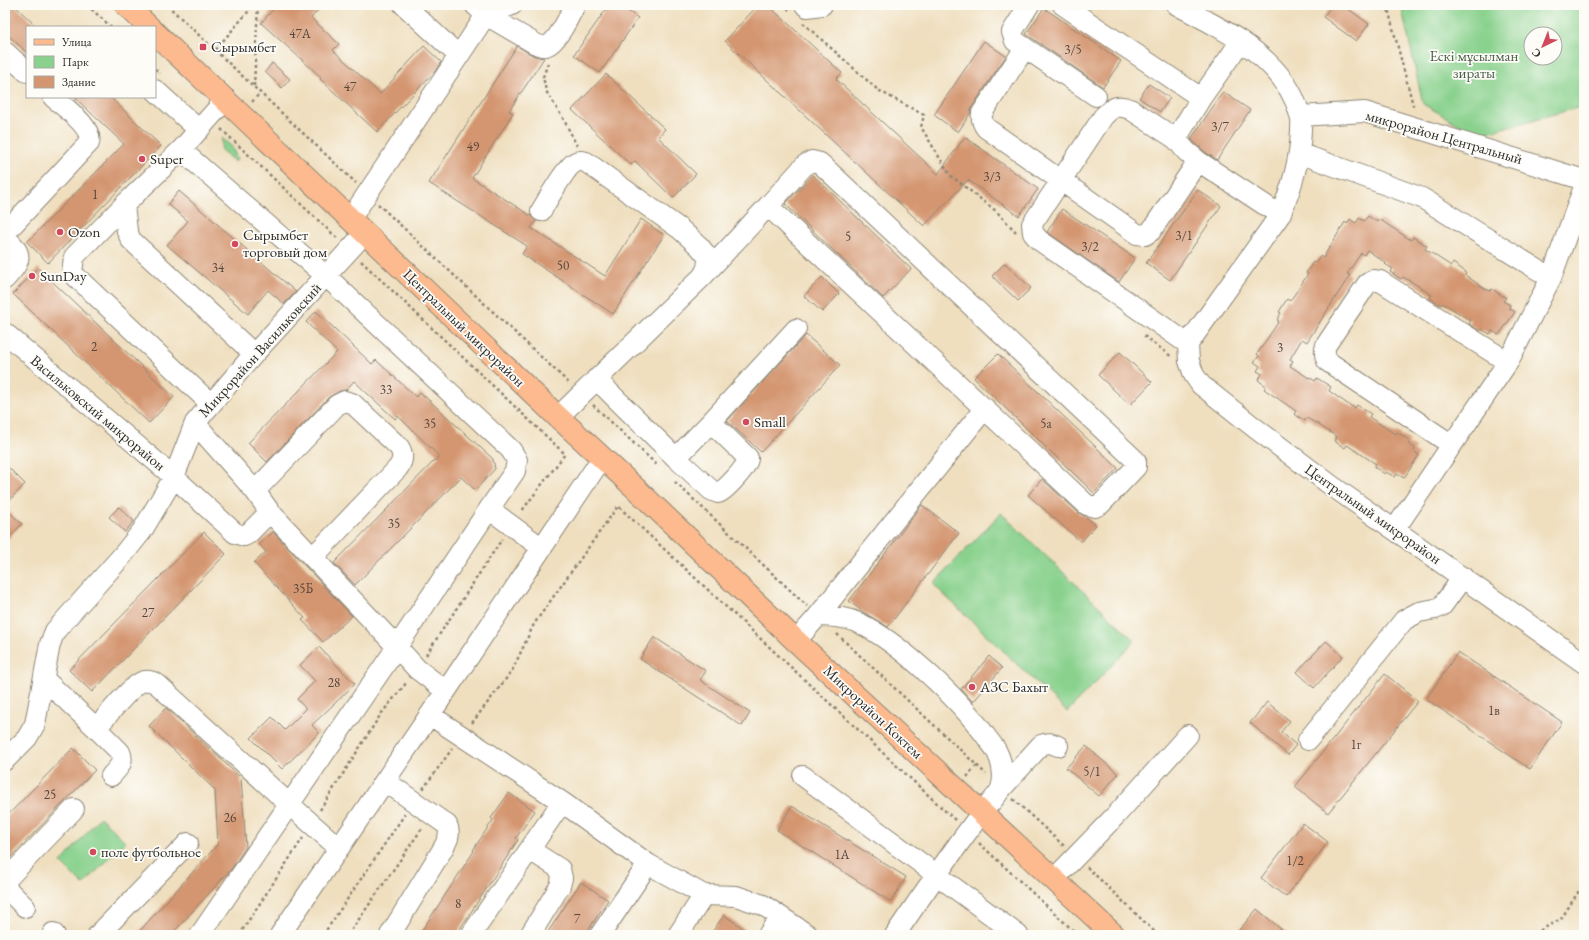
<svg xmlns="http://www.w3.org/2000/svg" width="1589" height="940" viewBox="0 0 1589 940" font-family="'EB Garamond',serif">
  <rect width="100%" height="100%" fill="#fdfcf7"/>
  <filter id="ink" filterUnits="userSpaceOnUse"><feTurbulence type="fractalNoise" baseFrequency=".025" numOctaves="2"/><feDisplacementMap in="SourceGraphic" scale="8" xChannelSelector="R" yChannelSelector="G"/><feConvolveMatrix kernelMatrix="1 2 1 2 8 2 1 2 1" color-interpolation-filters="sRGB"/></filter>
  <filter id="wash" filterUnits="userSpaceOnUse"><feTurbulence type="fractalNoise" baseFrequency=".012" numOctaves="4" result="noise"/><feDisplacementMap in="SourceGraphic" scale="16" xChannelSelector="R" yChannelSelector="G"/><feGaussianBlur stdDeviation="0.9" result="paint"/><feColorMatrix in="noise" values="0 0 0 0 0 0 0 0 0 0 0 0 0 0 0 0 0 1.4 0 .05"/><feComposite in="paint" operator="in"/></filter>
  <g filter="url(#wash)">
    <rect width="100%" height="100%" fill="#efdfbf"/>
    <path fill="#89d18d" stroke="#5a7e5c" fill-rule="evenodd" d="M 1401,5 L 1584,5 L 1584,106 L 1477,135 L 1423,104 ZM 1531,34 L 1555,34 L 1555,58 L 1531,58 Z
      M 222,138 L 232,147 L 237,159 L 235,162 L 221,150 Z
      M 1001,513 L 1135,641 L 1067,712 L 933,584 Z
      M 100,817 L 126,842 L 83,885 L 61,863 Z"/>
    <g id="blocks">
      <path fill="#d49671" d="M 5,5 L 14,5 L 37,27 L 27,27 L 27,53 L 5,32 Z
        M 277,5 L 323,5 L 311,18 L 339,44 L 333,50 L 380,94 L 424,46 L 441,62 L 436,70 L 377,132 L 320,79 L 321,77 L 261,23 Z
        M 609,5 L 620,5 L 638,18 L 600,73 L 574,55 Z
        M 758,5 L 768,5 L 842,73 L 836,79 L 938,174 L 965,137 L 1038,189 L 1019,216 L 968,180 L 924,226 L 725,41 Z
        M 1332,5 L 1343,5 L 1369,24 L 1356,41 L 1323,17 Z
        M 1044,8 L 1121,61 L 1103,87 L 1026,34 Z
        M 984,41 L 1006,56 L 972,107 L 970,114 L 958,132 L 934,115 Z
        M 517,46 L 534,56 L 544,58 L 509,111 L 513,113 L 472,178 L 531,216 L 536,221 L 531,228 L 605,276 L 641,219 L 664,235 L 613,314 L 522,254 L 527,246 L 429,183 Z
        M 272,63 L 290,79 L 282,88 L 265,72 Z
        M 606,74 L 665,129 L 658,137 L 696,174 L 673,198 L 635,161 L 631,165 L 572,110 Z
        M 1149,84 L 1170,98 L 1160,112 L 1139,98 Z
        M 1223,92 L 1250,110 L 1217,160 L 1205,152 L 1191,139 Z
        M 74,97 L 110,97 L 161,146 L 48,263 L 27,242 L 124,144 Z
        M 813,175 L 911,269 L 883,298 L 785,204 Z
        M 1198,190 L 1221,206 L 1170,280 L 1146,263 Z
        M 179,191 L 296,292 L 284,304 L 268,290 L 248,314 L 167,245 L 188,221 L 168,204 Z
        M 1062,209 L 1135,258 L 1119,282 L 1047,232 Z
        M 1368,216 L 1377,222 L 1379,219 L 1411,240 L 1413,237 L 1427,246 L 1425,249 L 1445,262 L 1451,266 L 1453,263 L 1466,272 L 1465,275 L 1484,288 L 1490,291 L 1492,289 L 1506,298 L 1503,301 L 1510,305 L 1509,308 L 1515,312 L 1499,335 L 1492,331 L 1490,334 L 1481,329 L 1480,331 L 1469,324 L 1471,321 L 1451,308 L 1442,303 L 1441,305 L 1430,298 L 1432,295 L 1412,282 L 1403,277 L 1401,279 L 1390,272 L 1393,269 L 1385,264 L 1386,263 L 1367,250 L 1364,255 L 1361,253 L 1347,274 L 1350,275 L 1307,342 L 1302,339 L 1290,359 L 1293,361 L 1290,366 L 1309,378 L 1309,377 L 1315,381 L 1317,378 L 1331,387 L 1329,391 L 1349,405 L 1355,408 L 1357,405 L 1371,414 L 1369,417 L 1395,434 L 1397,432 L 1410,441 L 1408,444 L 1415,448 L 1414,451 L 1419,455 L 1404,478 L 1397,474 L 1395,477 L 1386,472 L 1385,474 L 1374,467 L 1376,464 L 1347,445 L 1345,448 L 1334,441 L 1337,437 L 1316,423 L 1306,418 L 1305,421 L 1294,414 L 1296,411 L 1264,389 L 1266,386 L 1258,380 L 1262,374 L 1257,371 L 1260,366 L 1254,362 L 1259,356 L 1257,354 L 1279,321 L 1277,320 L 1281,313 L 1279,312 L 1287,299 L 1290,301 L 1308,274 L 1306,273 L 1313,262 L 1315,263 L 1320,256 L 1323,258 L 1345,222 L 1347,224 L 1350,219 L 1356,223 L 1359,218 L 1364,221 Z
        M 1005,263 L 1031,288 L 1018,301 L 992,276 Z
        M 38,268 L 174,397 L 149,423 L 13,294 Z
        M 822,277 L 839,294 L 822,312 L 804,296 Z
        M 316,311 L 372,364 L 376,360 L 416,397 L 420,392 L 493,459 L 495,469 L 475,490 L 461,477 L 355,585 L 334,563 L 439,456 L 398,416 L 395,419 L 354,381 L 346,390 L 340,391 L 329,397 L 267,462 L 248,443 L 337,352 L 306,322 Z
        M 806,335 L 840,365 L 761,452 L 727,421 Z
        M 1120,352 L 1152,382 L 1130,405 L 1098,375 Z
        M 998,354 L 1118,468 L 1094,493 L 974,378 Z
        M 5,464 L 25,484 L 5,505 Z
        M 1042,479 L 1079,513 L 1086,517 L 1096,525 L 1081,542 L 1028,495 Z
        M 922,505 L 959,533 L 888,627 L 863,612 L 849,601 Z
        M 119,507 L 134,521 L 125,532 L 109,517 Z
        M 5,508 L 22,524 L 5,542 Z
        M 204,532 L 226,554 L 92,692 L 69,670 Z
        M 273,532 L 352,616 L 323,642 L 302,620 L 305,618 L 254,563 L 266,552 L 259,544 Z
        M 654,637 L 706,671 L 700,680 L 750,713 L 742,726 L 640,659 Z
        M 1326,641 L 1343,656 L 1314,688 L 1297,672 Z
        M 319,647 L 355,684 L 312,725 L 319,733 L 282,769 L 251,738 L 272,717 L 285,730 L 306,709 L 297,699 L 315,681 L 300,665 Z
        M 1458,652 L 1562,722 L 1530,769 L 1426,699 Z
        M 989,656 L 1002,668 L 973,702 L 961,689 Z
        M 1385,674 L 1418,701 L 1328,813 L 1295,787 Z
        M 1267,702 L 1290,721 L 1281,732 L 1296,745 L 1288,755 L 1250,723 Z
        M 166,708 L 241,778 L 246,847 L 232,868 L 171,935 L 136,935 L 218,844 L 215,790 L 149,726 Z
        M 1086,746 L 1118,774 L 1099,796 L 1066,768 Z
        M 73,748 L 95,770 L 5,863 L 5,818 Z
        M 509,793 L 535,811 L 516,838 L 518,840 L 456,935 L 419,935 L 474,851 L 473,850 L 493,820 L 491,818 Z
        M 792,806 L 906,877 L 891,902 L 777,830 Z
        M 1303,823 L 1328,842 L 1286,897 L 1261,878 Z
        M 581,882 L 608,900 L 585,935 L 546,935 Z
        M 1257,909 L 1288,935 L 1235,935 Z
        M 724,915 L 753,935 L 710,935 Z"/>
    </g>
  </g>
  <g filter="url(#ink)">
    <use href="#blocks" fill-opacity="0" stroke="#8d8575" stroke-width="1"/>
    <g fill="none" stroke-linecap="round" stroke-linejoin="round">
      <defs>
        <path id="minor" d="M 404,5 L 459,56
          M 805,5 L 807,7 L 822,5
          M 1029,5 L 1012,32 L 1015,41 L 1096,96
          M 1063,5 L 1201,98
          M 1177,5 C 1224,30 1285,58 1300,115 C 1302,120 1301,125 1301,130 C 1300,160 1292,188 1280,215 L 1188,344
          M 486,15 L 534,43 C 538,45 541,47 546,46 C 557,43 570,15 575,5
          M 486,15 L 512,5
          M 1025,48 L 982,113 C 981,119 982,123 986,128 L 1137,234 L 1145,235 L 1151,231 L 1198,161 L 1280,215
          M 5,52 L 27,72
          M 155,90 L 199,130
          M 1301,116 L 1365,112 L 1584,180
          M 1176,139 L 1130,109 C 1118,104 1112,107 1103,117 L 1032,224 L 1033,233 L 1039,240 L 1188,344
          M 181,150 L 326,276 L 511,450 L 517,460 L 515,471 L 489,509
          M 1299,153 L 1422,198 L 1551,278
          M 812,161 L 820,163 L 1134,459 L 1136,461 L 1136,467 L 1101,504 L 1095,507 L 1087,505 L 768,206 L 805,165 Z
          M 1198,161 L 1186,151 L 1176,139 L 1201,98 L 1241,41
          M 124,205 L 127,231 L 131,240 L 254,354
          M 541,211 C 547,201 567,165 576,162 C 580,160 582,161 586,162 L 680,229 L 699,246 L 708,257 L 708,261 L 707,268 L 703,276 L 558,417
          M 351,218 L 486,15 L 475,5
          M 5,233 L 89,143 C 94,128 64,107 53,97
          M 5,237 C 24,255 22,260 5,279
          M 704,275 L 768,206
          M 5,333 L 174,477 L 235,533 L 244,536 L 248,534 L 270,512
          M 1188,344 L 1189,361 L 1194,375 L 1201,385 L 1255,428 L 1332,486 L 1584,663
          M 596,379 L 676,458 L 711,422 L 796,329
          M 211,404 L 72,273 L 74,257 L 124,205 L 181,150 L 226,99
          M 195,423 L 255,491 L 270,512 L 397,647 L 489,509 L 542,548
          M 1452,445 L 1327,361 C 1324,355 1324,351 1326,345 L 1367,284 L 1373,280 L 1380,281 L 1508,362
          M 676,458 L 711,490 L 718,493 C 725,491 749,465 748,458 L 711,422
          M 255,491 L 337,405 L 345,401 L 352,403 L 399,447 C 404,455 403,461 398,468 L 313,557
          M 1395,529 L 1508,362 L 1551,278 L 1584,187
          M 818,616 C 832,616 846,617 859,623 C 900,643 959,699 985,735 C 989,741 994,746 997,752 C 1002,762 1005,777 1001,788 C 999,795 984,809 979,816 C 950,855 922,895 895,935
          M 796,641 L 818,616 L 985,408
          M 44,679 L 96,728 C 106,718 133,682 145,681 C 150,680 153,682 157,684 L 289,804 L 339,848
          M 430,715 L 562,802 L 648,864 L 704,895 L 736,896 L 763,905 L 808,935
          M 96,728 L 120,752 C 125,763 118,768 111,776
          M 1308,740 L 1404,620 L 1419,612 L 1435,609 L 1442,606 L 1463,577
          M 5,760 L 27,738 L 35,724 L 50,644 L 55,631 L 122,556 L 142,531 L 174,477 L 195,423 L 254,354 L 365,233
          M 803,776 L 1018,935
          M 385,781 L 447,825 C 452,835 446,843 441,852 L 390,935
          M 1001,789 L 1041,745 C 1048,742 1052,743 1058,746
          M 530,850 L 560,869 L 562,878 L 560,886 L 530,935
          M 1054,879 L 1117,814 L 1188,735
          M 5,881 L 74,809
          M 5,887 L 25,907
          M 53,933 L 55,935
          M 98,935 L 188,843
          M 200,935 L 397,647 L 417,669 L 446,691
          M 280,935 L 446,691 L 602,458
          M 471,935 L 562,802
          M 600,935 L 648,864
          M 678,935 L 704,895
          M 768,935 L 780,917"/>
        <path id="major" d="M 126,5 L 149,27
          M 155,33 L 558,417 L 634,487 L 796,641 L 1114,935"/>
      </defs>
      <use href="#minor" stroke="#8d8575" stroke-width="22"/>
      <use href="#major" stroke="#8d8575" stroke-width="24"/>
      <path stroke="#8d8575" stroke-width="2.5" stroke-dasharray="3 3" stroke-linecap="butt" d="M 87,5 L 111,27
        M 167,5 L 356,183
        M 783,5 L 789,10
        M 1387,5 L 1414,109
        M 803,23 L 878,90 L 924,115 L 921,127 L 950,175 L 996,211 L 1016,232
        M 215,50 L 254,5
        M 548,63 L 543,77 L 546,91 L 564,120 L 577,146
        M 155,69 L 160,73
        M 254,86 L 258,5
        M 252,102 L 260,93
        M 221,129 L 337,238
        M 378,204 L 569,383
        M 361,261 L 565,454 L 521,512
        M 1144,336 L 1172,357
        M 593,405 L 658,466
        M 675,482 L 807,606
        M 837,634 L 986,774
        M 426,655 L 502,539
        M 472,723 L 512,671 L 534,624 L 618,506 L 955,820
        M 967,777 L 977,765
        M 423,789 L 452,749
        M 1013,799 L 1064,846
        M 320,810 L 381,714 L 407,682
        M 979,843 L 1078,935
        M 1087,867 L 1158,935
        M 239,935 L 303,838
        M 323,935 L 405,814
        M 348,935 L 423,827
        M 1536,935 L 1539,931 L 1561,919 L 1584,883"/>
      <use href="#minor" stroke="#fff" stroke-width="20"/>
      <use href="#major" stroke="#fcba8e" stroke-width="22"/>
    </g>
  </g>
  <g fill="#d1495b" stroke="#fdfcf7" stroke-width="1.5">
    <rect x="199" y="43" width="8" height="8" rx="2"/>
    <circle cx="142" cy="159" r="4"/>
    <circle cx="60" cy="232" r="4"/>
    <circle cx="235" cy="244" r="4"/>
    <circle cx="32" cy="276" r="4"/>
    <circle cx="746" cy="422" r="4"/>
    <circle cx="972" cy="687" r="4"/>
    <circle cx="93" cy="852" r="4"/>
  </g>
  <g text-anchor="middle" stroke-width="3.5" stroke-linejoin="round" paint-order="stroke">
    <g font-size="13" fill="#55463c">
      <text x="300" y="38">47А</text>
      <text x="1073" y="54">3/5</text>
      <text x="350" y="91">47</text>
      <text x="1220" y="131">3/7</text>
      <text x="473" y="151">49</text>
      <text x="992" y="181">3/3</text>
      <text x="95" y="199">1</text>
      <text x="1184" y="240">3/1</text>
      <text x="848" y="241">5</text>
      <text x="1090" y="251">3/2</text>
      <text x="563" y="270">50</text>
      <text x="218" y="272">34</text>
      <text x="94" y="351">2</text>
      <text x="1280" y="352">3</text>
      <text x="386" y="394">33</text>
      <text x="430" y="428">35</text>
      <text x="1046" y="428">5а</text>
      <text x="394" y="528">35</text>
      <text x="303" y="593">35Б</text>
      <text x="148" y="617">27</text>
      <text x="334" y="687">28</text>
      <text x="1494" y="715">1в</text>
      <text x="1356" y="749">1г</text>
      <text x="1092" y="776">5/1</text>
      <text x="50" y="799">25</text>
      <text x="230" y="822">26</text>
      <text x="842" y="859">1А</text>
      <text x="1295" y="865">1/2</text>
      <text x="458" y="908">8</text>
      <text x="577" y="923">7</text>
    </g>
    <g font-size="15" fill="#2b2b2b" stroke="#fdfcf7" text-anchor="start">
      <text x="211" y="52">Сырымбет</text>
      <text x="150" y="164">Super</text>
      <text x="68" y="237">Ozon</text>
      <text x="243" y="240">Сырымбет<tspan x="243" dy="17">торговый дом</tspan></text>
      <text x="40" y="281">SunDay</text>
      <text x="754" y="427">Small</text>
      <text x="980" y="692">АЗС Бахыт</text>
      <text x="101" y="857">поле футбольное</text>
    </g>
    <g font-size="15" fill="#475d48" stroke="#fdfcf7">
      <text x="1474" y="61">Ескі мұсылман<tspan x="1474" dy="17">зираты</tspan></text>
    </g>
    <g font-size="15" fill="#2b2b2b" stroke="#fdfcf7">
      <text transform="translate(1444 137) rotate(16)" y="5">микрорайон Центральный</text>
      <text transform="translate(464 328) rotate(44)" y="5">Центральный микрорайон</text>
      <text transform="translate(260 350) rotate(-48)" y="5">Микрорайон Васильковский</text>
      <text transform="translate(98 413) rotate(40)" y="5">Васильковский микрорайон</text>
      <text transform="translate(1373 514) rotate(35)" y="5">Центральный микрорайон</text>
      <text transform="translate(873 712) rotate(43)" y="5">Микрорайон Коктем</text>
    </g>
  </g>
  <rect width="1589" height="940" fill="none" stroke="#fdfcf7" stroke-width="20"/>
  <rect x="26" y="26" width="130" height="72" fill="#fdfcf7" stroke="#a9a8a5"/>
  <rect x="34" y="39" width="20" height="6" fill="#fcba8e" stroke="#a9a8a5"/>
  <text x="62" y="46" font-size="12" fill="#2b2b2b">Улица</text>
  <rect x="34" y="56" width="20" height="12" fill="#89d18d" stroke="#a9a8a5"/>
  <text x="62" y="66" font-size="12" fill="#2b2b2b">Парк</text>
  <rect x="34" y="76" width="20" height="12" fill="#d49671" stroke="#a9a8a5"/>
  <text x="62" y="86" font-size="12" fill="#2b2b2b">Здание</text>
  <g transform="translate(1543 46) rotate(223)"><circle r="19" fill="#fdfcf7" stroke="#a9a8a5"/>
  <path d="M0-3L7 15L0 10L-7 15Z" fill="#d1495b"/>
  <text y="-6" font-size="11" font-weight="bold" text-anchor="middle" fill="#2b2b2b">С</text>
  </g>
</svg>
